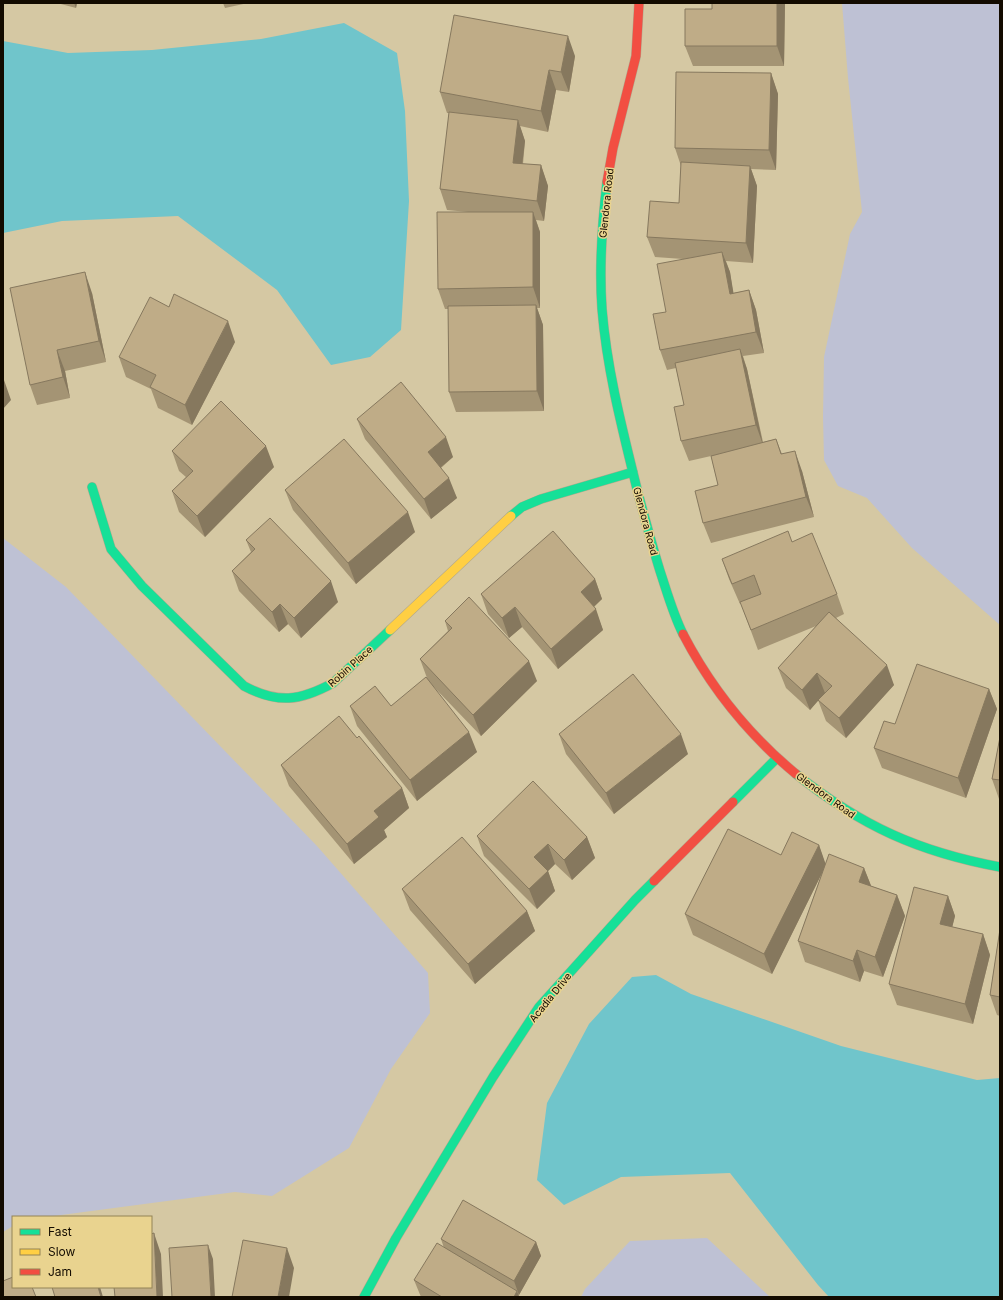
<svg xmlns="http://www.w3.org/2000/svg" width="1003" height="1300" viewBox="0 0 1003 1300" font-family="Inter,sans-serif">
  <rect width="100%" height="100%" fill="#d5c8a3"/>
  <path fill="#bec1d4" d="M 842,3 L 1000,3 L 1000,625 L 912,548 L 867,498 L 838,486 L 824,460 L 823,417 L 824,357 L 850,234 L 862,212 L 848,78 Z
    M 3,538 L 66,587 L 317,846 L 428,973 L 430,1013 L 391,1069 L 349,1148 L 272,1196 L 235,1192 L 46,1217 L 13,1217 L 13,1226 L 3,1232 Z
    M 707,1238 L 770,1297 L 581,1297 L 585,1289 L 630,1241 Z"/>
  <path fill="#70c5cb" d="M 344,23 L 397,53 L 405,111 L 409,201 L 401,330 L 370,357 L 331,365 L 277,290 L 178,216 L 62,221 L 3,233 L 3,41 L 68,53 L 152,50 L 261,39 Z
    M 656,975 L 691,994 L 841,1046 L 977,1080 L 1000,1078 L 1000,1297 L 829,1297 L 818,1285 L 730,1173 L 621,1177 L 564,1205 L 537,1180 L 547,1103 L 589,1024 L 632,977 Z"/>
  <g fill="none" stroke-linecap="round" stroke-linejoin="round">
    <defs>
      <path id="fast" d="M 607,182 C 602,224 599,267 602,309 C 607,371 623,432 638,493 C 645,519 652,545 660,571 C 667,592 673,614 683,634
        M 92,487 L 111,549 L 142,586 L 244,686 C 278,704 300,701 333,683 L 390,630
        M 511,516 L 522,507 L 541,499 L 633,472
        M 796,774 C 861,826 919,852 1000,867
        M 733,802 L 777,758
        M 364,1297 L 396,1238 L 493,1077 L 539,1007 L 635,900 L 654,881"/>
      <path id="slow" d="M 390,630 L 511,516"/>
      <path id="jam" d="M 607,182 L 613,148 L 636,56 L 639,3
        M 683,634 C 711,688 749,735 796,774
        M 654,881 L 733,802"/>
    </defs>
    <use href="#fast" stroke="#b2a88d" stroke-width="10"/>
    <use href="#slow" stroke="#b2a88d" stroke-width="10"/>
    <use href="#jam" stroke="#b2a88d" stroke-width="10"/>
    <use href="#fast" stroke="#16e098" stroke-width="9"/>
    <use href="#slow" stroke="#ffcf43" stroke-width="9"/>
    <use href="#jam" stroke="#f24e42" stroke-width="9"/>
  </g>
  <path fill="#a49474" d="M 57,3 L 77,3 L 76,8 Z
    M 223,3 L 248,3 L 225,8 Z
    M 712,3 L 785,3 L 784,66 L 693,66 L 685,46 L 712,9 Z
    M 575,56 L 569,92 L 556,90 L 548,132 L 520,126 L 525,141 L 523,164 L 541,165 L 548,186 L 544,221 L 536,220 L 540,232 L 540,308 L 537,308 L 543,325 L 544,411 L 456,412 L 449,392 L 448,309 L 445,309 L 438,289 L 468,212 L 447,210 L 440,189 L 449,113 L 447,113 L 440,92 Z
    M 771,73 L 778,94 L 776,170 L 751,169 L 757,186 L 753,263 L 726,261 L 730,272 L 733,293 L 749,290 L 756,310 L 764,353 L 743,356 L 747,369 L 763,442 L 776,439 L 782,454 L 802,471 L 814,517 L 711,543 L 703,523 L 718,485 L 711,456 L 689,461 L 681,441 L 684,405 L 676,368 L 667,370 L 660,350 L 666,312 L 683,259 L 655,257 L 647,237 L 679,203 L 681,166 L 675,148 Z
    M 92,293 L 106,362 L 65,371 L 70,398 L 37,405 L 30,385 Z
    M 235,342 L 192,425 L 158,408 L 151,389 L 126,377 L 119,357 Z
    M 357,419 L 453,457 L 441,468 L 457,498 L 431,519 L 365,439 Z
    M 172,451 L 274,467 L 205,537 L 179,512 L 172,491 L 186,477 L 179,471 Z
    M 285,490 L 415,532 L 356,584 L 293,510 Z
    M 246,540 L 338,602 L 301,638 L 288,624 L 279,632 L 239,591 L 232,571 L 251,552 Z
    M 792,542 L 837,594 L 844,614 L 836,618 L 894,685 L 846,738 L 826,721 L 818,700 L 810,710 L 786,688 L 778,668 L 816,626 L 758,650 L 741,604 L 740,604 L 729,579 L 722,559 Z
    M 595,579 L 602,599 L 594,607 L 603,630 L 558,669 L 522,627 L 509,638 L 488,614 L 481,594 Z
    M 445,621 L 537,681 L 481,736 L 430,683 L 477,752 L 417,801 L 357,726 L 350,706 L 391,706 L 427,678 L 420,659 L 448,631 Z
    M 989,689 L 997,709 L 966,798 L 882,768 L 874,748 L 895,724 Z
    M 559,734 L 688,754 L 614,814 L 566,754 Z
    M 1000,737 L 1000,799 L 999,799 L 992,779 Z
    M 357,738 L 402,788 L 409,808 L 384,830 L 387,837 L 354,864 L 289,786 L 281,765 Z
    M 477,836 L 587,837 L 595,858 L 572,880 L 555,864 L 548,871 L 555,891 L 537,909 L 484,856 Z
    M 819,845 L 825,864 L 864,868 L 871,886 L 897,895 L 905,916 L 883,977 L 864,971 L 860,982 L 805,962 L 798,941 L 822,873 L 772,974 L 693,935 L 685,914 L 781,855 Z
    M 402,889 L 527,911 L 535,931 L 475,984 L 410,910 Z
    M 948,896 L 955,916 L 952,927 L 983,934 L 990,955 L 973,1024 L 897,1005 L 889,984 Z
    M 1000,929 L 1000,1016 L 997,1015 L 990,995 Z
    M 441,1239 L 536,1242 L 541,1256 L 519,1295 L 519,1297 L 421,1297 L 414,1280 L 444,1248 Z"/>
  <path fill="#86785e" d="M 74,3 L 77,3 L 76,8 Z
    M 777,3 L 785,3 L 784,66 L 777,46 Z
    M 568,36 L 575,56 L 569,92 L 561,72 Z
    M 549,70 L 556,90 L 548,132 L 541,111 Z
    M 771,73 L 778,94 L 776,170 L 769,150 Z
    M 518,120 L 525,141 L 520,183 L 513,163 Z
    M 541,165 L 548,186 L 544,221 L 537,201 Z
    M 750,166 L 757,186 L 753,263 L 746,243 Z
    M 533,212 L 540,232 L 540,308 L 533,287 Z
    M 722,252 L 730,272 L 737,314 L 730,294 Z
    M 85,272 L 92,293 L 106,362 L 99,341 Z
    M 749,290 L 756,310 L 764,353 L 756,332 Z
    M 536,305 L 543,325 L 544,411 L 537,391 Z
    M 228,321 L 235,342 L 192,425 L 185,405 Z
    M 740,349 L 747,369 L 763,445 L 756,425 Z
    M 57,350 L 65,371 L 70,398 L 63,377 Z
    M 4,380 L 11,400 L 3,409 L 3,381 Z
    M 446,437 L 453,457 L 435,472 L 428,452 Z
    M 266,446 L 274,467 L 205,537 L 197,516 Z
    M 795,451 L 802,471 L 814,517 L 806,497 Z
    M 449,478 L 457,498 L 431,519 L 424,499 Z
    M 408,512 L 415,532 L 356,584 L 348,563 Z
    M 595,579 L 602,599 L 588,612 L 581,592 Z
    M 331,581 L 338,602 L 301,638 L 294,618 Z
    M 280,604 L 288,624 L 279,632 L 272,612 Z
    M 515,607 L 522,627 L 509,638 L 502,618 Z
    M 596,609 L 603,630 L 558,669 L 551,649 Z
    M 529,661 L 537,681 L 481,736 L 473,715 Z
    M 887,665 L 894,685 L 846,738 L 839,718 Z
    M 817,673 L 825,693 L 810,710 L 802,690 Z
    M 989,689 L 997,709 L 966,798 L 958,778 Z
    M 469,732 L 477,752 L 417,801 L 410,780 Z
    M 681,734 L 688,754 L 614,814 L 606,793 Z
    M 402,788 L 409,808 L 384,830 L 387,837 L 354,864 L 347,844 L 374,811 Z
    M 587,837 L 595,858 L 572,880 L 564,860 Z
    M 548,844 L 555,864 L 542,877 L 534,857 Z
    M 819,845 L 826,865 L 772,974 L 764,954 Z
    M 864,868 L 872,888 L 859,882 Z
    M 548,871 L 555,891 L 537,909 L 529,889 Z
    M 897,895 L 905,916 L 883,977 L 875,957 Z
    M 948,896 L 955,916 L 948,944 L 940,924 Z
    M 527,911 L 535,931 L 475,984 L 468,964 Z
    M 983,934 L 990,955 L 973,1024 L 965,1004 Z
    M 857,950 L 864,971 L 860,982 L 853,961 Z
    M 154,1233 L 161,1254 L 163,1297 L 157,1297 Z
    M 536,1242 L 541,1256 L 519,1295 L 514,1281 Z
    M 208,1245 L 213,1259 L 215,1297 L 211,1297 Z
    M 287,1248 L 294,1268 L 289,1297 L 278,1297 Z
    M 98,1287 L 100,1287 L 103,1297 L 101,1297 Z
    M 517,1291 L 519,1297 L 514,1297 Z"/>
  <path fill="#bfac87" stroke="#86785e" d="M 712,3 L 777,3 L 777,46 L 685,46 L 685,9 L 712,9 Z
    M 454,15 L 568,36 L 561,72 L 549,70 L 541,111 L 440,92 Z
    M 676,72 L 771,73 L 769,150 L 675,148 Z
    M 449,112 L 518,120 L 513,163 L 541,165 L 537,201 L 440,189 Z
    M 681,162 L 750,166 L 746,243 L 647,237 L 650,201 L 679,203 Z
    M 437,212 L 533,212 L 533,287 L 438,289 Z
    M 722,252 L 730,294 L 749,290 L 756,332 L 660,350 L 653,314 L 666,312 L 657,264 Z
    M 85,272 L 99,341 L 57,350 L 63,377 L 30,385 L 10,288 Z
    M 174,294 L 228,321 L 185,405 L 150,387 L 156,375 L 119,357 L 150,297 L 169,307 Z
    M 536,305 L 537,391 L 449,392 L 448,306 Z
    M 740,349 L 756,425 L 681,441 L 674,407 L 684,405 L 675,363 Z
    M 401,382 L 446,437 L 428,452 L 449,478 L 424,499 L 357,419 Z
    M 221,401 L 266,446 L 197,516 L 172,491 L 193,471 L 172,451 Z
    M 344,439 L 408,512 L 348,563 L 285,490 Z
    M 776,439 L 781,454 L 795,451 L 806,497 L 703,523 L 695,491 L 718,485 L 711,456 Z
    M 270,518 L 331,581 L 294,618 L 280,604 L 272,612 L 232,571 L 255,549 L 246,540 Z
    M 553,531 L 595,579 L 581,592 L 596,609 L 551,649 L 515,607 L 502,618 L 481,594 Z
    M 788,531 L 792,542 L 812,533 L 837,594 L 751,630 L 740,602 L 761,594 L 754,575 L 732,584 L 722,559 Z
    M 469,597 L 529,661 L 473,715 L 420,659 L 452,628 L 445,621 Z
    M 829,612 L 887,665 L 839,718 L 818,700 L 832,686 L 817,673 L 802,690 L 778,668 Z
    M 917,664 L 989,689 L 958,778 L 874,748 L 884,721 L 895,724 Z
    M 633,674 L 681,734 L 606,793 L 559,734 Z
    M 426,677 L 469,732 L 410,780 L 350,706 L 375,686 L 391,706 Z
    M 339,716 L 357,738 L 359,736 L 402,788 L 374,811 L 379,817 L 347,844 L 281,765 Z
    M 1000,737 L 1000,780 L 992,779 Z
    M 533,781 L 587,837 L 564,860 L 548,844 L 534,857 L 548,871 L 529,889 L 477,836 Z
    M 728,829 L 781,855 L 792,832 L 819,845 L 764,954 L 685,914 Z
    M 462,837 L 527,911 L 468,964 L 402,889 Z
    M 829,854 L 864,868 L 859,882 L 897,895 L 875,957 L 857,950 L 853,961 L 798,941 Z
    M 914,887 L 948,896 L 940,924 L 983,934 L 965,1004 L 889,984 Z
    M 1000,929 L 1000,997 L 990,995 Z
    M 463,1200 L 536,1242 L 514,1281 L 441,1239 Z
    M 154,1233 L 157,1297 L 115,1297 L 114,1287 L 151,1287 L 151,1234 Z
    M 243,1240 L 287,1248 L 278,1297 L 232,1297 Z
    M 437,1243 L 517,1291 L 514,1297 L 442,1297 L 414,1280 Z
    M 208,1245 L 211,1297 L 172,1297 L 169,1248 Z
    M 13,1277 L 13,1287 L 32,1287 L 36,1297 L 3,1297 L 3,1281 Z
    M 52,1287 L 98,1287 L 101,1297 L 55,1297 Z"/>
  <g text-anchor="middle" stroke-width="3" stroke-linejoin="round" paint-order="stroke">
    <g font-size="10" fill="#130b00" stroke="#e9d38f">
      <text transform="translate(606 203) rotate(-84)" y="4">Glendora Road</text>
      <text transform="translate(646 521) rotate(75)" y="4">Glendora Road</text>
      <text transform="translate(350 666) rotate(-42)" y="4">Robin Place</text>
      <text transform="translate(826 795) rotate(36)" y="4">Glendora Road</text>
      <text transform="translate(550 997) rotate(-51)" y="4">Acadia Drive</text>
    </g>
  </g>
  <rect width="1003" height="1300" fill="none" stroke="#130b00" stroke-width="8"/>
  <rect x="12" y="1216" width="140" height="72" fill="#e9d38f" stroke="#938356"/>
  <rect x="20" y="1229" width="20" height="6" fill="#16e098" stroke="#938356"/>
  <text x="48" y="1236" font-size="12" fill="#130b00">Fast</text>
  <rect x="20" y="1249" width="20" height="6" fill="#ffcf43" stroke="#938356"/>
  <text x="48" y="1256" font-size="12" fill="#130b00">Slow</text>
  <rect x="20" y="1269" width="20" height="6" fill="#f24e42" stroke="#938356"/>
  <text x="48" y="1276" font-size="12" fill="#130b00">Jam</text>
</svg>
